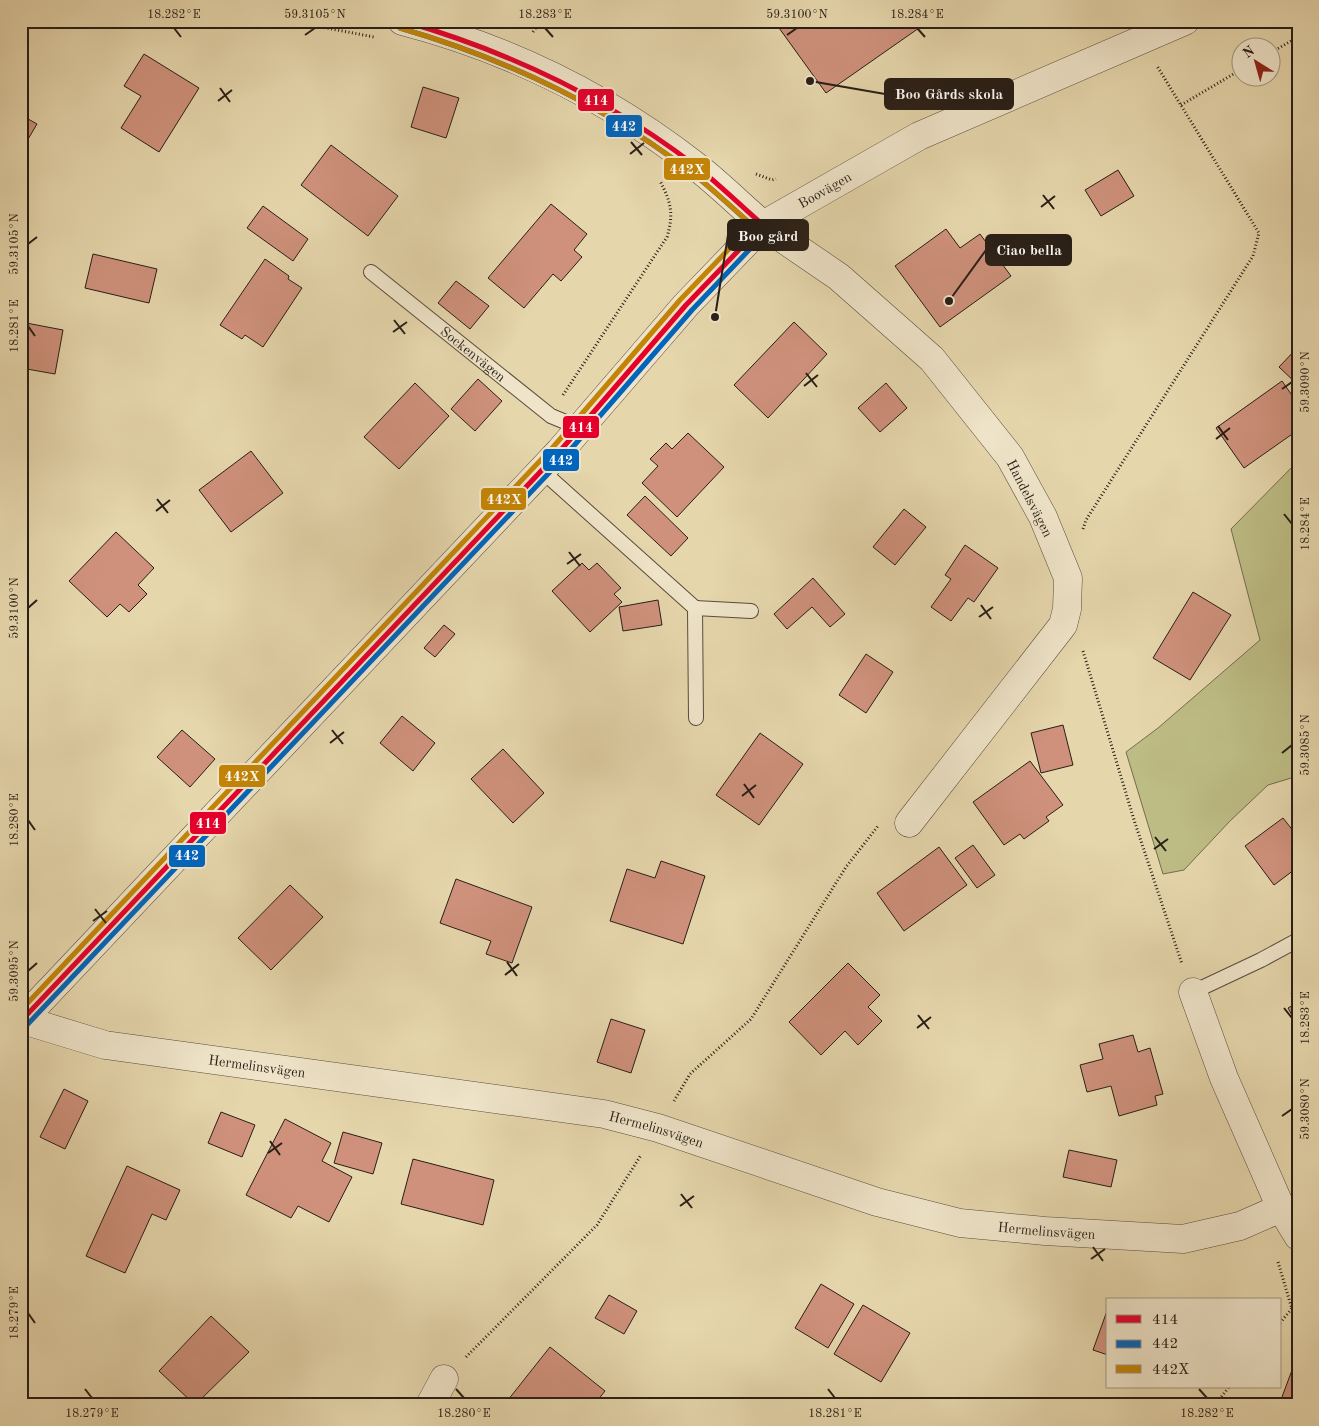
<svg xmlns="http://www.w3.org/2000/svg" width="1319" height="1426" viewBox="0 0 1319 1426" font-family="'Old Standard TT',serif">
  <rect width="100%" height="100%" fill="#e6d6ac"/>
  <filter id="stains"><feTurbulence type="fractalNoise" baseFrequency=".004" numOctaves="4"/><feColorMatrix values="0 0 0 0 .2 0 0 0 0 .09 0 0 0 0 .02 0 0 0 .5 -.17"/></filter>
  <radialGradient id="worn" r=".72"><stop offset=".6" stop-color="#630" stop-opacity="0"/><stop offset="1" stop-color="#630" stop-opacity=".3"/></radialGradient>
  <path fill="#bdbc84" stroke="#726d4d" d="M 1298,461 L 1298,776 L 1268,785 L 1230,821 L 1184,870 L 1163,874 L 1126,752 L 1158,728 L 1260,640 L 1231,529 Z"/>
  <path fill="#cf917c" stroke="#281e16" d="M 774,21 L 929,21 L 826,93 Z
    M 144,54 L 199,88 L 159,152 L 121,128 L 141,96 L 124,86 Z
    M 423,87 L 459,98 L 446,138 L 411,127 Z
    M 21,94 L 28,97 L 21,108 Z
    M 21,115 L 37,124 L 21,151 Z
    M 331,145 L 398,196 L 368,236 L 301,185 Z
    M 1118,170 L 1134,196 L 1101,216 L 1085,190 Z
    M 551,204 L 587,234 L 574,250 L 582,257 L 561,281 L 553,274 L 524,308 L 488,278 Z
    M 263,206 L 308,239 L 293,261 L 247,228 Z
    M 946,229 L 960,248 L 980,234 L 1011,276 L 940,327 L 895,266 Z
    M 93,254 L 157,269 L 149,303 L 85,288 Z
    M 265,259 L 289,276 L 288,279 L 302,288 L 263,347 L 245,335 L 242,339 L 220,325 Z
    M 456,281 L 489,306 L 470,329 L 438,303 Z
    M 21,322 L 63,330 L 55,374 L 21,368 Z
    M 794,322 L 827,354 L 768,418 L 734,385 Z
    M 1298,347 L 1298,385 L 1279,367 Z
    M 478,379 L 502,401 L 475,431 L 451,409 Z
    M 1282,381 L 1298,404 L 1298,430 L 1244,468 L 1216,428 Z
    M 415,383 L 449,416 L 399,469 L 364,437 Z
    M 886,383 L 907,408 L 880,432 L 858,408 Z
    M 688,433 L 724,467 L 677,517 L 642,483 L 658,466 L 650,459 L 666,443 L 672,449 Z
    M 251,451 L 283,493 L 231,532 L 199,490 Z
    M 645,496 L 688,538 L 671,556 L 627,515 Z
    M 904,509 L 926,527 L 895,565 L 873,547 Z
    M 116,532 L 154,568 L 138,585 L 147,594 L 129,612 L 120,604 L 107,617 L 69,581 Z
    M 965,545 L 998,568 L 974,602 L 968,598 L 951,621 L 931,607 L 951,579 L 945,575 Z
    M 582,563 L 589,570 L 597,563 L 621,588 L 614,594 L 622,602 L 590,632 L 552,591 Z
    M 813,578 L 845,614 L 830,627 L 812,607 L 787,629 L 774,614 Z
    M 1193,592 L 1231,615 L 1190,680 L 1153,658 Z
    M 658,600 L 662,625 L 623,631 L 619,607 Z
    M 444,625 L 455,634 L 435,657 L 424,648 Z
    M 866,654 L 893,672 L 866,713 L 839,695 Z
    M 402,716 L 435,743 L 413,771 L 380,743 Z
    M 1063,725 L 1073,765 L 1041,773 L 1031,733 Z
    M 182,730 L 215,759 L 190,787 L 157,757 Z
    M 760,733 L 803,764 L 759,825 L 716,795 Z
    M 503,749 L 544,793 L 513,823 L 471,779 Z
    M 1030,761 L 1063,805 L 1046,817 L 1049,821 L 1024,839 L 1020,834 L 1004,845 L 973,802 Z
    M 1283,818 L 1298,837 L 1298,867 L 1274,885 L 1245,846 Z
    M 973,845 L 995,875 L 977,888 L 955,858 Z
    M 939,847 L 967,885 L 904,931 L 877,893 Z
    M 661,861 L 705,876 L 683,944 L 610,921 L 627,869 L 655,878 Z
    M 456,879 L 532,907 L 512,963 L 486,954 L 491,941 L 440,923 Z
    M 290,885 L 323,917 L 271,970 L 238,938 Z
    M 848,963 L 880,995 L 868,1007 L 882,1021 L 858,1045 L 845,1031 L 821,1055 L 789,1022 Z
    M 1298,989 L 1298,1026 L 1288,1008 L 1297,1003 L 1291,993 Z
    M 611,1019 L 645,1030 L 631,1073 L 597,1062 Z
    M 1133,1035 L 1138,1052 L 1150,1048 L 1163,1094 L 1155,1096 L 1157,1105 L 1119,1116 L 1111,1086 L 1087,1092 L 1080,1065 L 1103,1059 L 1099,1044 Z
    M 64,1089 L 88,1101 L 65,1149 L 40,1137 Z
    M 221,1112 L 255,1125 L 242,1157 L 208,1143 Z
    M 285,1119 L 331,1143 L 322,1161 L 352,1177 L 329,1222 L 298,1206 L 291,1218 L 246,1195 Z
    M 343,1132 L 382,1143 L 373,1174 L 334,1163 Z
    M 1069,1150 L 1117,1160 L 1111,1187 L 1063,1177 Z
    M 413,1159 L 494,1180 L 483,1225 L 401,1204 Z
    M 127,1166 L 180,1190 L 166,1220 L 152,1214 L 125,1273 L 86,1256 Z
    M 821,1284 L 854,1304 L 828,1348 L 795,1328 Z
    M 609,1295 L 637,1311 L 624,1334 L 595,1318 Z
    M 863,1305 L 910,1333 L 881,1382 L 834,1354 Z
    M 1108,1308 L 1108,1355 L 1093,1350 Z
    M 211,1316 L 249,1352 L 195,1405 L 159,1371 Z
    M 550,1347 L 605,1391 L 594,1405 L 504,1405 Z
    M 1295,1362 L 1298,1363 L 1298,1405 L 1279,1405 Z"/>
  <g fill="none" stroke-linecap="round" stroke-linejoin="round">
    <defs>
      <g id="service">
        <path id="s1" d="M 371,272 L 551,416 L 580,428"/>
        <path d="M 541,470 L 695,608 L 696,718"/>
        <path d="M 695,608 L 751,611"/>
        <path d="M 1193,992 L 1261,960 L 1298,940"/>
      </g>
      <g id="minor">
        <path id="s2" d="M 909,823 L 1063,625 L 1067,609 L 1068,578 L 1043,517 L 1010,457 L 932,359 L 839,277 L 763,225 L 919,136 L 1185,21"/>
        <path d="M 1193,992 L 1224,1078 L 1281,1208"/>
        <path id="s3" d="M 23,1020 L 105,1045 L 604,1114 L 658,1128 L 877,1202 L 960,1223 L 1045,1231 L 1183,1239 L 1240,1226 L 1281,1208 L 1298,1236"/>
        <path d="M 430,1405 L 444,1379"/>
      </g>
      <path id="tertiary" d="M 21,1021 L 560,451 L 686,305 L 763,225 C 741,206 720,185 697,167 C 609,98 510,49 402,21"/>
    </defs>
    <use href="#service" stroke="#584c3c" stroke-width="16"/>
    <use href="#minor" stroke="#584c3c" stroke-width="29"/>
    <use href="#tertiary" stroke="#584c3c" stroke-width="29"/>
    <path stroke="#281e16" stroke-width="3" stroke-dasharray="1 2.5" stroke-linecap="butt" d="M 290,21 L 374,37
      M 533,32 L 540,21
      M 1272,52 L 1298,37
      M 1181,105 L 1242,69
      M 756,174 L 772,180 L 776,179
      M 563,395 L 667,237 C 674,214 671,202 660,181
      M 1083,529 L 1086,520 L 1253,256 L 1259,233 L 1157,66
      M 1083,651 L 1135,823 L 1182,964
      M 674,1101 L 690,1074 L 751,1019 L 846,867 L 878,826
      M 1278,1262 L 1292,1309
      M 1280,1323 L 1298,1301
      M 466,1357 L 597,1225 L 641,1155
      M 1215,1405 L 1229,1387"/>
    <use href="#service" stroke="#efe4c9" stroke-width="14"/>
    <use href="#minor" stroke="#efe4c9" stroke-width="28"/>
    <use href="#tertiary" stroke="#efe4c9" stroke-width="28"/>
    <defs>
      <path id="bus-1" d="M 403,21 C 510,52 609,99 697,167 C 720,185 741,206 763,225
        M 21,1021 L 560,451 L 686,305 L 763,225"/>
      <path id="bus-2" d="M 400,28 C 506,59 604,105 692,173 C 715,191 736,211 758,231
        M 26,1026 L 565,456 L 692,310 L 768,230"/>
      <path id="bus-3" d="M 21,1010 L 554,446 L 680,300 L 752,225 C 732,208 713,189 692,173 C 604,105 506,59 400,28"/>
    </defs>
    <use href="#bus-1" stroke="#efe4c9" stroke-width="9"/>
    <use href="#bus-2" stroke="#efe4c9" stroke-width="9"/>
    <use href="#bus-3" stroke="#efe4c9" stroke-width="9"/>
    <use href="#bus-1" stroke="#e4002b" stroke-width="5"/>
    <use href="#bus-2" stroke="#0065bd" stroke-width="5"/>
    <use href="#bus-3" stroke="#c38406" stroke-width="5"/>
  </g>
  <path fill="none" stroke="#281e16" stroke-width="2" d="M 174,28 L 181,37M 545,28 L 553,37M 917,28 L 925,37M 305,35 L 315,28M 787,35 L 797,28M 220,88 L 230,102M 218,101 L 232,90M 631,142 L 642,155M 630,154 L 644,143M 1043,195 L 1054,209M 1041,207 L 1055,196M 28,244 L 37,237M 394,320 L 405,334M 28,326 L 35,336M 393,332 L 407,322M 806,373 L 817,387M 804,386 L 818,375M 1282,389 L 1292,382M 1218,426 L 1228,440M 1216,439 L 1230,428M 157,499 L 168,513M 156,511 L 170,500M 1284,514 L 1292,524M 569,552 L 580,566M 567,564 L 581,554M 981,605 L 991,619M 28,608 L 37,600M 979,617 L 993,607M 332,730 L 343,744M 330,743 L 344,732M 1282,753 L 1292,745M 744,784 L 754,798M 742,796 L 756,785M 28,820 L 35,830M 1155,837 L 1166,851M 1154,849 L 1168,839M 95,909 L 106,923M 93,921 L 107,911M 507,962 L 517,976M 28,971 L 37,963M 505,975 L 519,964M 1284,1008 L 1292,1018M 918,1015 L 929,1029M 917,1028 L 931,1017M 1282,1116 L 1292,1109M 270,1141 L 280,1155M 268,1153 L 282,1143M 681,1194 L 692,1208M 680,1206 L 694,1196M 1093,1247 L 1103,1261M 1091,1259 L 1105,1249M 28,1313 L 35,1323M 85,1389 L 92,1398M 456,1389 L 464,1398M 828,1389 L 835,1398M 1199,1389 L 1207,1398"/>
  <g text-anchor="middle" stroke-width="4" stroke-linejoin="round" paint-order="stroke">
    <g font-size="14" fill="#281e16" stroke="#efe4c9">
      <text dy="5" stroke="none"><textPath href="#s2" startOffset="845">Boovägen</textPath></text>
      <text dy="5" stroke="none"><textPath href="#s1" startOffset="131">Sockenvägen</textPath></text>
      <text transform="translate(1030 498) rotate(63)" y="5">Handelsvägen</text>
      <text dy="5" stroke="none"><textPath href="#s3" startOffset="239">Hermelinsvägen</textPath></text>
      <text dy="5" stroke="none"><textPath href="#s3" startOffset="644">Hermelinsvägen</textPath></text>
      <text dy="5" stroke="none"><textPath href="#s3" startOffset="1049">Hermelinsvägen</textPath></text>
    </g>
  </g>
  <path fill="none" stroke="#281e16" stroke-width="2" d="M810 81L885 94M715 317L728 235M949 301L986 250"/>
  <g fill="#281e16" stroke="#efe4c9" stroke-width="2">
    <circle cx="810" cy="81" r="5"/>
    <circle cx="715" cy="317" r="5"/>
    <circle cx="949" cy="301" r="5"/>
  </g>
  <g fill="#281e16" stroke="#281e16" stroke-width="2">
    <rect x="885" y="79" width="128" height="30" rx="5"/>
    <rect x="728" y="220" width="80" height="30" rx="5"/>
    <rect x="986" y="235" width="85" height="30" rx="5"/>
  </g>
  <g font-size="15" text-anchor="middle" font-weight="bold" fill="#fff">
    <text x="949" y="99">Boo Gårds skola</text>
    <text x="768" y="241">Boo gård</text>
    <text x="1029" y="255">Ciao bella</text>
  </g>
  <g stroke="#efe4c9" stroke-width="2">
    <rect x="577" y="88" width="38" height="24" rx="5" fill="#e4002b"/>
    <rect x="605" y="114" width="38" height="24" rx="5" fill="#0065bd"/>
    <rect x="663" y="157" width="48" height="24" rx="5" fill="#c38406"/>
    <rect x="562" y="415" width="38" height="24" rx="5" fill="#e4002b"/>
    <rect x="542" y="448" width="38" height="24" rx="5" fill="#0065bd"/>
    <rect x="480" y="487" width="47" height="24" rx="5" fill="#c38406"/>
    <rect x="218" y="764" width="48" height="24" rx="5" fill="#c38406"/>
    <rect x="189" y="811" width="38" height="24" rx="5" fill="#e4002b"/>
    <rect x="168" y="844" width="38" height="24" rx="5" fill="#0065bd"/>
  </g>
  <g font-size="14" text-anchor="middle" font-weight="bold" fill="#fff">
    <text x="596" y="105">414</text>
    <text x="624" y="131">442</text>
    <text x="687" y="174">442X</text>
    <text x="581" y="432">414</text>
    <text x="561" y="465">442</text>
    <text x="504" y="504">442X</text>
    <text x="242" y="781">442X</text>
    <text x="208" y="828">414</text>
    <text x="187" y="860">442</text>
  </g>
  <rect width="1319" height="1426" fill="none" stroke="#e6d6ac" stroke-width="55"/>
  <rect x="1106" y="1298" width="175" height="90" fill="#efe4c9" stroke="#9f9581"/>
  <rect x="1116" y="1315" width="25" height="8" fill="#e4002b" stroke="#9f9581"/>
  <text x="1152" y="1324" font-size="15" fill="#281e16">414</text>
  <rect x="1116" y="1340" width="25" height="8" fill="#0065bd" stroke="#9f9581"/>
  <text x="1152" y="1348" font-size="15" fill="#281e16">442</text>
  <rect x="1116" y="1365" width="25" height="8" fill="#c38406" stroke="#9f9581"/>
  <text x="1152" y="1374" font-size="15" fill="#281e16">442X</text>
  <g transform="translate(1256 62) rotate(323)"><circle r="24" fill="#efe4c9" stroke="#9f9581"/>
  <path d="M0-4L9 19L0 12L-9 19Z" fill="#8f2418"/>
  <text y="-8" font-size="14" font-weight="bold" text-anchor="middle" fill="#281e16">N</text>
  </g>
  <rect x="28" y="28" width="1264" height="1370" fill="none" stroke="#281e16" stroke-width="2"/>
  <g font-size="12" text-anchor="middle" fill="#281e16">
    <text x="174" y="18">18.282°E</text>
    <text x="315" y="18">59.3105°N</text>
    <text x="545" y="18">18.283°E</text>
    <text x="797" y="18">59.3100°N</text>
    <text x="917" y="18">18.284°E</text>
    <text transform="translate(14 244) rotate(-90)" y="4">59.3105°N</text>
    <text transform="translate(14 326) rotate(-90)" y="4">18.281°E</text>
    <text transform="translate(1305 382) rotate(-90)" y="4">59.3090°N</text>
    <text transform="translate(1305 524) rotate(-90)" y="4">18.284°E</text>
    <text transform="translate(14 608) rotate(-90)" y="4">59.3100°N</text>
    <text transform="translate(1305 745) rotate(-90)" y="4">59.3085°N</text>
    <text transform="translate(14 820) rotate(-90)" y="4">18.280°E</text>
    <text transform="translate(14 971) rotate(-90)" y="4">59.3095°N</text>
    <text transform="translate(1305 1018) rotate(-90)" y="4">18.283°E</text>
    <text transform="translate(1305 1109) rotate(-90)" y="4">59.3080°N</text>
    <text transform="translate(14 1313) rotate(-90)" y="4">18.279°E</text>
    <text x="92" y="1417">18.279°E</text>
    <text x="464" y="1417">18.280°E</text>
    <text x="835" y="1417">18.281°E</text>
    <text x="1207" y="1417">18.282°E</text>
  </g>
  <rect width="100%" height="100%" filter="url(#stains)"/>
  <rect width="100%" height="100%" fill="url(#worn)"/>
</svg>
